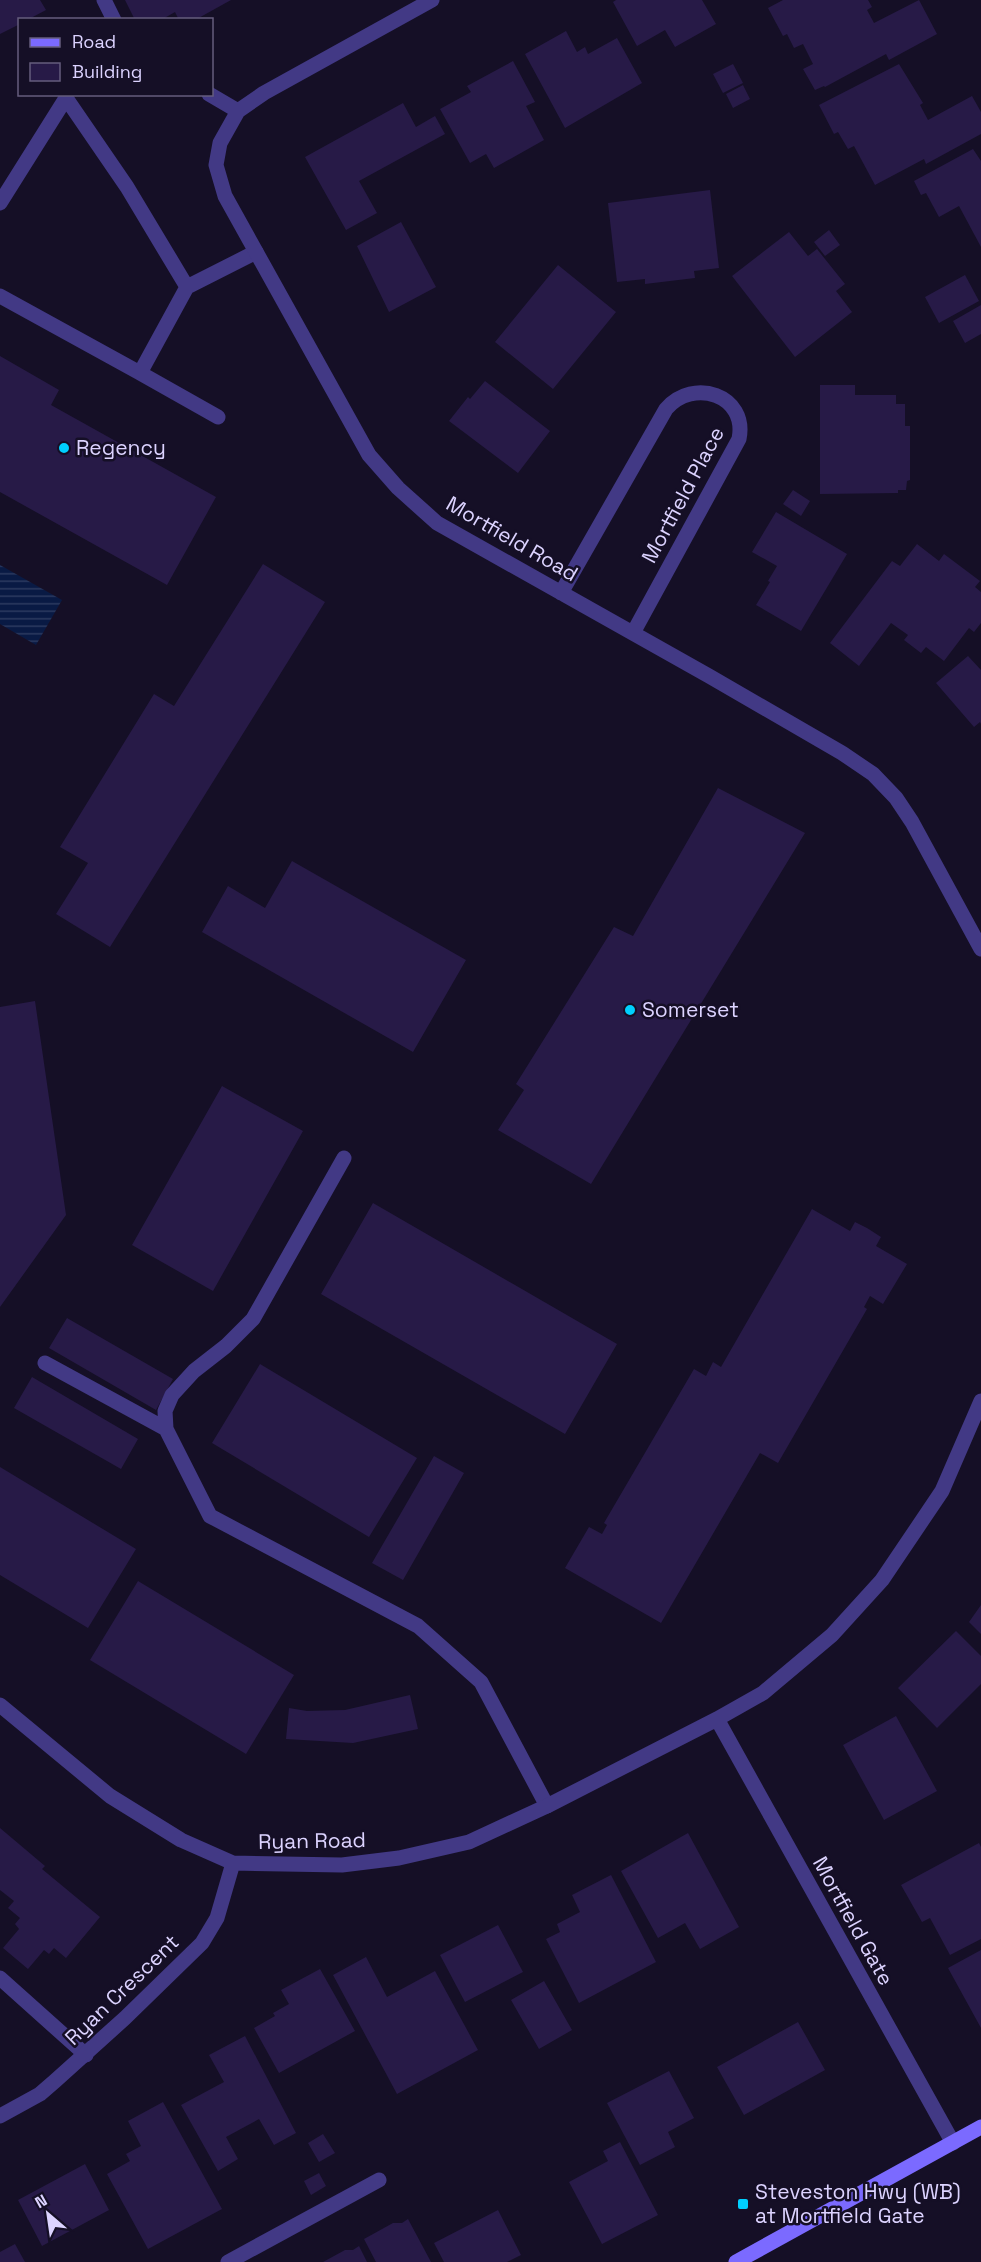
<svg xmlns="http://www.w3.org/2000/svg" width="981" height="2262" viewBox="0 0 981 2262" font-family="'Space Grotesk',sans-serif">
  <defs>
    <pattern id="water-rules" width="6" height="5" patternUnits="userSpaceOnUse" patternTransform="scale(1.5)"><rect width="6" height="5" fill="#091a44"/><path d="M0 2.5h6" fill="none" stroke="#2c3a60"/></pattern>
  </defs>
  <rect width="100%" height="100%" fill="#150f26"/>
  <path fill="url(#water-rules)" d="M 0,565 L 62,600 L 36,645 L 0,624 Z"/>
  <path fill="#271a47" d="M 0,0 L 40,0 L 46,10 L 27,20 L 20,20 L 20,24 L 0,34 Z
    M 125,0 L 231,0 L 195,20 L 179,20 L 175,12 L 161,20 L 135,20 Z
    M 616,0 L 702,0 L 716,24 L 675,47 L 665,30 L 637,46 L 613,2 Z
    M 783,0 L 868,0 L 872,7 L 867,10 L 874,23 L 919,0 L 937,34 L 889,60 L 886,54 L 825,87 L 824,86 L 815,90 L 803,69 L 813,64 L 803,44 L 794,48 L 787,34 L 783,36 L 768,8 Z
    M 566,31 L 577,52 L 585,47 L 588,54 L 617,38 L 642,83 L 565,128 L 525,54 Z
    M 513,61 L 535,102 L 526,106 L 544,140 L 494,168 L 486,154 L 470,163 L 440,109 L 471,92 L 467,86 Z
    M 733,64 L 743,83 L 723,93 L 713,74 Z
    M 899,64 L 923,103 L 920,105 L 928,120 L 972,96 L 981,112 L 981,134 L 926,164 L 924,159 L 875,185 L 854,146 L 848,149 L 838,132 L 834,134 L 819,105 Z
    M 743,85 L 750,99 L 733,108 L 726,94 Z
    M 403,103 L 416,127 L 435,116 L 445,134 L 359,181 L 377,213 L 346,230 L 305,157 Z
    M 973,149 L 981,161 L 981,247 L 959,206 L 939,217 L 926,193 L 921,195 L 914,181 Z
    M 710,190 L 719,268 L 694,271 L 695,278 L 645,284 L 645,279 L 617,282 L 608,203 Z
    M 401,222 L 436,287 L 389,312 L 357,246 Z
    M 829,230 L 840,245 L 825,256 L 814,242 Z
    M 789,232 L 808,256 L 817,249 L 845,284 L 836,291 L 852,312 L 795,357 L 732,276 Z
    M 558,265 L 616,312 L 553,389 L 495,342 Z
    M 965,275 L 979,301 L 939,323 L 925,297 Z
    M 981,305 L 981,334 L 965,343 L 953,321 Z
    M 0,356 L 59,390 L 51,405 L 216,497 L 167,585 L 0,492 Z
    M 485,381 L 550,431 L 518,473 L 449,421 L 468,397 L 470,399 Z
    M 820,385 L 855,385 L 855,395 L 896,395 L 896,404 L 905,404 L 905,426 L 910,426 L 910,480 L 907,481 L 906,490 L 898,490 L 898,493 L 820,494 Z
    M 793,490 L 810,501 L 801,516 L 783,504 Z
    M 776,512 L 847,554 L 801,631 L 756,605 L 770,582 L 768,581 L 777,566 L 752,552 Z
    M 917,544 L 939,561 L 944,554 L 980,581 L 975,587 L 981,592 L 981,623 L 974,632 L 969,628 L 944,661 L 926,647 L 921,653 L 904,640 L 908,635 L 891,623 L 859,666 L 830,643 L 892,561 L 900,566 Z
    M 263,564 L 325,602 L 110,947 L 56,914 L 88,863 L 60,847 L 154,694 L 174,706 Z
    M 968,656 L 981,670 L 981,724 L 980,722 L 974,727 L 936,683 Z
    M 718,788 L 805,833 L 591,1184 L 498,1130 L 524,1090 L 516,1084 L 614,927 L 633,936 Z
    M 292,861 L 466,960 L 413,1052 L 202,932 L 228,886 L 265,908 Z
    M 35,1001 L 66,1215 L 0,1307 L 0,1007 Z
    M 222,1086 L 303,1131 L 213,1291 L 132,1245 Z
    M 373,1203 L 617,1344 L 565,1434 L 321,1294 Z
    M 812,1209 L 850,1231 L 855,1222 L 867,1228 L 881,1237 L 876,1246 L 907,1264 L 883,1304 L 870,1296 L 864,1307 L 867,1309 L 778,1463 L 760,1453 L 661,1623 L 565,1568 L 589,1527 L 602,1534 L 607,1525 L 604,1523 L 694,1369 L 706,1376 L 713,1362 L 721,1367 Z
    M 67,1318 L 173,1379 L 156,1410 L 49,1348 Z
    M 260,1364 L 417,1458 L 369,1537 L 212,1443 Z
    M 32,1377 L 138,1439 L 121,1469 L 14,1408 Z
    M 434,1456 L 464,1473 L 403,1580 L 372,1563 Z
    M 0,1467 L 136,1549 L 88,1628 L 0,1575 Z
    M 138,1581 L 294,1675 L 246,1754 L 90,1660 Z
    M 981,1605 L 981,1634 L 969,1622 Z
    M 956,1631 L 981,1656 L 981,1684 L 937,1728 L 898,1688 Z
    M 410,1695 L 418,1729 L 353,1743 L 286,1739 L 289,1708 L 307,1711 L 345,1710 Z
    M 896,1716 L 937,1791 L 884,1820 L 843,1745 Z
    M 0,1828 L 45,1866 L 42,1869 L 100,1917 L 66,1958 L 54,1948 L 49,1954 L 44,1950 L 28,1969 L 3,1948 L 19,1929 L 15,1924 L 20,1918 L 8,1908 L 14,1901 L 0,1890 Z
    M 688,1833 L 739,1927 L 700,1949 L 685,1923 L 658,1938 L 621,1871 Z
    M 979,1843 L 981,1847 L 981,1939 L 950,1955 L 930,1918 L 922,1922 L 901,1885 Z
    M 611,1875 L 656,1962 L 579,2003 L 546,1939 L 560,1932 L 557,1924 L 580,1912 L 572,1895 Z
    M 498,1925 L 523,1972 L 465,2002 L 440,1955 Z
    M 981,1950 L 981,2028 L 948,1968 Z
    M 366,1957 L 387,1997 L 435,1971 L 478,2050 L 397,2094 L 333,1975 Z
    M 320,1969 L 355,2031 L 279,2073 L 254,2028 L 275,2016 L 273,2013 L 289,2004 L 281,1990 Z
    M 544,1981 L 572,2030 L 539,2049 L 511,2000 Z
    M 798,2022 L 825,2070 L 744,2115 L 717,2067 Z
    M 245,2036 L 296,2133 L 274,2145 L 259,2119 L 226,2137 L 238,2159 L 218,2171 L 181,2105 L 224,2082 L 209,2055 Z
    M 669,2071 L 694,2118 L 668,2132 L 675,2147 L 640,2165 L 607,2103 Z
    M 163,2102 L 222,2209 L 148,2249 L 107,2174 L 130,2161 L 126,2154 L 141,2146 L 128,2121 Z
    M 323,2134 L 335,2153 L 319,2162 L 308,2143 Z
    M 620,2142 L 658,2215 L 602,2244 L 569,2182 L 608,2161 L 603,2151 Z
    M 85,2164 L 109,2210 L 42,2246 L 18,2200 Z
    M 319,2173 L 326,2186 L 311,2195 L 304,2181 Z
    M 498,2210 L 521,2255 L 507,2262 L 444,2262 L 434,2243 Z
    M 408,2219 L 431,2262 L 376,2262 L 364,2239 L 393,2223 L 402,2223 Z
    M 15,2244 L 25,2262 L 0,2262 L 0,2252 Z
    M 359,2246 L 367,2262 L 323,2262 L 345,2250 L 353,2250 Z"/>
  <g fill="none" stroke-linecap="round" stroke-linejoin="round">
    <path stroke="#423985" stroke-width="15" d="M 0,203 L 66,98 L 127,187 L 187,287
      M 0,296 L 140,373 L 187,287 L 256,252
      M 140,373 L 218,417
      M 45,1363 L 166,1429 L 210,1516 L 418,1626 L 481,1682 L 547,1806
      M 166,1429 L 165,1411 L 172,1395 L 194,1371 L 226,1346 L 253,1319 L 344,1158
      M 0,1978 L 86,2055
      M 228,2262 L 379,2180"/>
    <path stroke="#423985" stroke-width="15" d="M 104,0 L 114,20
      M 432,0 L 264,93 L 238,111 L 220,143 L 216,165 L 225,196 L 369,455 L 398,488 L 437,523 L 709,676 L 842,753 L 873,774 L 896,798 L 912,822 L 981,949
      M 209,94 L 238,111
      M 561,593 L 666,409 C 693,377 748,395 739,439 L 633,633
      M 0,1705 L 110,1796 L 181,1840 L 233,1863 L 342,1865 L 399,1858 L 469,1842 L 547,1806 L 717,1719 L 763,1693 L 832,1635 L 882,1580 L 942,1491 L 981,1401
      M 717,1719 L 953,2143
      M 0,2116 L 40,2094 L 55,2081 L 125,2018 L 202,1943 L 217,1918 L 233,1863"/>
    <path stroke="#7b6aff" stroke-width="15" d="M 736,2262 L 981,2127"/>
  </g>
  <g fill="#00cffe" stroke="#150f26" stroke-width="2">
    <circle cx="64" cy="448" r="6"/>
    <circle cx="630" cy="1010" r="6"/>
    <rect x="737" y="2198" width="12" height="12" rx="3"/>
  </g>
  <g text-anchor="middle" stroke-width="5" stroke-linejoin="round" paint-order="stroke">
    <g font-size="21" fill="#dcd3ff" stroke="#150f26" text-anchor="start">
      <text x="76" y="455">Regency</text>
      <text x="642" y="1017">Somerset</text>
      <text x="755" y="2199">Steveston Hwy (WB)<tspan x="755" dy="24">at Mortfield Gate</tspan></text>
    </g>
    <g font-size="21" fill="#dcd3ff" stroke="#150f26">
      <text transform="translate(683 495) rotate(-62)" y="7">Mortfield Place</text>
      <text transform="translate(512 539) rotate(30)" y="7">Mortfield Road</text>
      <text transform="translate(312 1841) rotate(-1)" y="7">Ryan Road</text>
      <text transform="translate(853 1921) rotate(61)" y="7">Mortfield Gate</text>
      <text transform="translate(122 1990) rotate(-44)" y="7">Ryan Crescent</text>
    </g>
  </g>
  <rect x="18" y="18" width="195" height="78" fill="#150f26" stroke="#655d7d" stroke-width="1.5"/>
  <rect x="30" y="38" width="30" height="9" fill="#7b6aff" stroke="#655d7d" stroke-width="1.5"/>
  <text x="72" y="48" font-size="18" fill="#dcd3ff">Road</text>
  <rect x="30" y="63" width="30" height="18" fill="#271a47" stroke="#655d7d" stroke-width="1.5"/>
  <text x="72" y="78" font-size="18" fill="#dcd3ff">Building</text>
  <g transform="translate(48 2214) rotate(331)" stroke="#150f26" stroke-width="4.5" paint-order="stroke">
  <path d="M0-4.5L10 22L0 15L-10 22Z" fill="#dcd3ff"/>
  <text y="-9" font-size="16" font-weight="bold" text-anchor="middle" fill="#dcd3ff">N</text>
  </g>
</svg>
